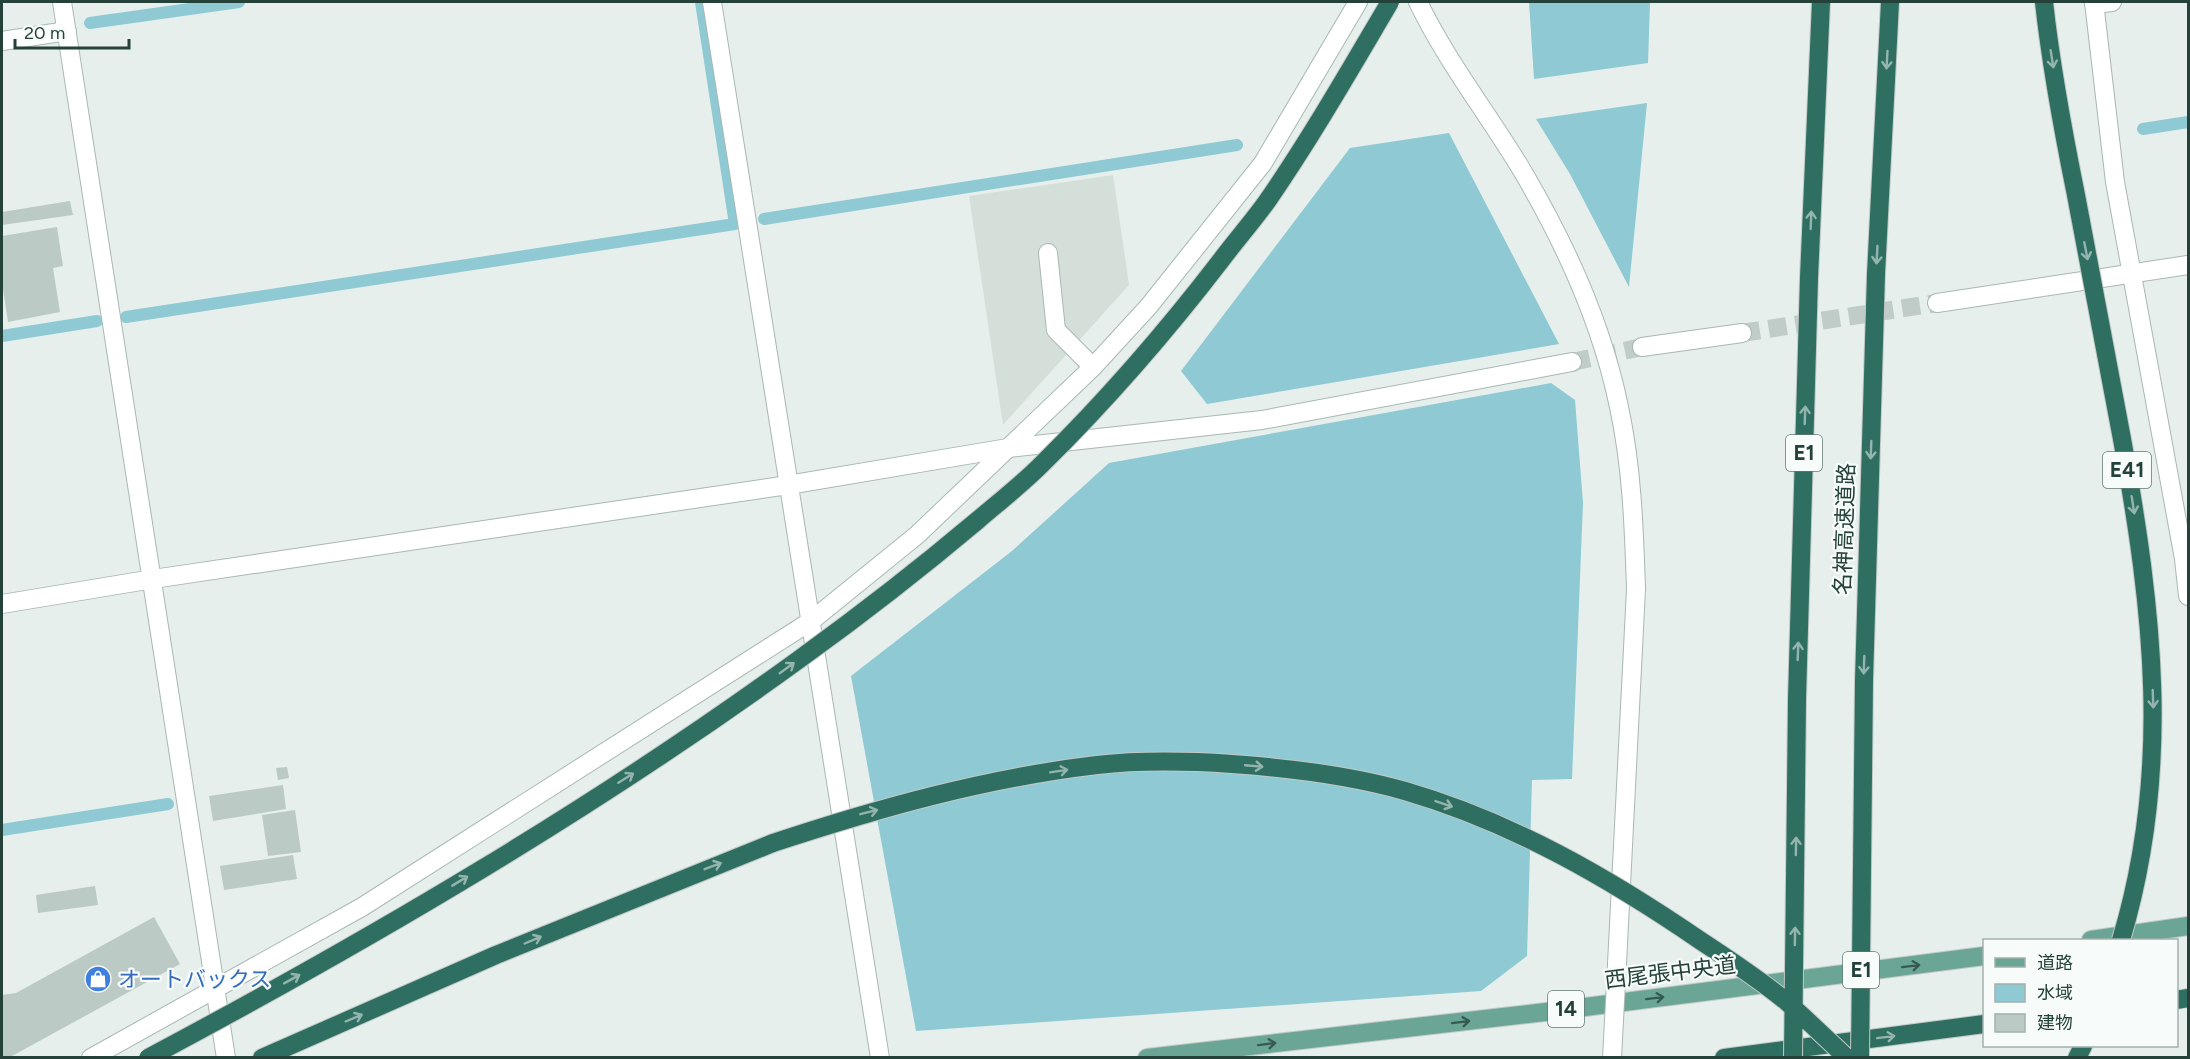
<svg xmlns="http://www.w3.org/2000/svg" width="2190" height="1059" viewBox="0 0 2190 1059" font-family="Figtree,'Noto Sans JP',sans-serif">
  <rect width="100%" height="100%" fill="#e6efeb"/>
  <path fill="#d4dfda" d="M 1113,175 L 1129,285 L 1003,425 L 969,196 Z"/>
  <path fill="#8ec9d4" d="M 1529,2 L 1650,2 L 1648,63 L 1534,79 Z
    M 1647,103 L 1629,287 L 1570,174 L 1536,119 Z
    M 1449,133 L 1559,344 L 1207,404 L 1181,371 L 1350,148 Z
    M 1551,383 L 1575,400 L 1583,503 L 1572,779 L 1532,780 L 1527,956 L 1481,991 L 916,1031 L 851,676 L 1012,551 L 1109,463 Z"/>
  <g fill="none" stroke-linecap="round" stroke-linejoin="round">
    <path stroke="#8ec9d4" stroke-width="12" d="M 90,23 L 239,2
      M 2143,129 L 2188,122
      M 764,219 L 1237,145
      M 126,317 L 735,224 L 701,2
      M 2,336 L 97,321
      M 2,830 L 168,804"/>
  </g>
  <path fill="#bbcac4" d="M 70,201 L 73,215 L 2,225 L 2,212 Z
    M 57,227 L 63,266 L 53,268 L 60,312 L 8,322 L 2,282 L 2,236 Z
    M 287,767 L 289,778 L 278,780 L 276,768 Z
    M 283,785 L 286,809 L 213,821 L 209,796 Z
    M 295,810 L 301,852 L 268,856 L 262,815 Z
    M 293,855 L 297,879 L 224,890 L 220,866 Z
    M 95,886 L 98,905 L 38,913 L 36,895 Z
    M 154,917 L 180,964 L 12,1056 L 2,1058 L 2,995 L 16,993 Z"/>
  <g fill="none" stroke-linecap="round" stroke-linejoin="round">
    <path stroke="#bfccc8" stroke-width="18" stroke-dasharray="18 9" stroke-linecap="butt" d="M 1742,333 L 1937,303
      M 1572,362 L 1642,347"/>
    <defs>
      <path id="service" d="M 1048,253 L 1056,330 L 1093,367"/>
      <path id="minor" d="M 62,2 L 226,1058
        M 712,2 L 880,1058
        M 2094,4 L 2112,2
        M 2,41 L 67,31
        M 1937,303 L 2188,265
        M 1642,347 L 1742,333
        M 2,604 L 153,579 L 788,485 L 1008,448 L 1262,420 L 1572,362"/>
      <path id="tertiary" d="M 1418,2 C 1447,62 1489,115 1523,172 C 1566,245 1602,324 1619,407 C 1632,467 1634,528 1636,589 L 1617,964
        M 2094,2 L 2115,182 L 2184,559 L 2188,596
        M 91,1058 L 362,907 L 811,621 L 917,535 L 1093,367 L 1149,306 L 1263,163 L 1358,2"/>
      <path id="primary" d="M 2091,940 L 2188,926
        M 1147,1058 L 1554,1011 L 1984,956"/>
      <path id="motorway" d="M 2176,1000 L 2188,998
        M 262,1058 L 496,955 L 773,843
        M 1724,1058 L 1984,1024
        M 2077,1058 L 2083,1046"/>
    </defs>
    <use href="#service" stroke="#a8b8b2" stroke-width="20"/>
    <use href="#minor" stroke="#a8b8b2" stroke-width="20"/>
    <use href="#tertiary" stroke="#a8b8b2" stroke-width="20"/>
    <use href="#primary" stroke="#c2cac8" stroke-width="20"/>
    <use href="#motorway" stroke="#c2cac8" stroke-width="20"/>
    <use href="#service" stroke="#fff" stroke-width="18"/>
    <use href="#minor" stroke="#fff" stroke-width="18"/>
    <use href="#tertiary" stroke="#fff" stroke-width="18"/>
    <use href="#primary" stroke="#6aa596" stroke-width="18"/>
    <use href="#motorway" stroke="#2f6f62" stroke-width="18"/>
    <defs>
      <path id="tertiary-bridge" d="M 1612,1058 L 1617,964"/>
      <path id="motorway-bridge" d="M 2044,2 C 2051,66 2063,131 2076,195 C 2091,276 2107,358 2122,439 C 2153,611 2172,770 2121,940
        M 773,843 C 879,808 986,778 1097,765 C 1142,760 1187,761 1232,764 C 1289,768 1349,775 1405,791 C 1512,822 1609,878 1701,941 C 1730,960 1760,980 1787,1002 C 1807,1020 1827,1039 1847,1058
        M 148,1058 C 373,938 595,808 801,658 C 862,614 921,568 978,520 C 999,502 1021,485 1041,465 C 1106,401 1166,332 1222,259 C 1237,239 1254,220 1268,200 C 1312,136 1351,68 1390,2
        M 1793,1058 L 1797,699 L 1809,278 L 1821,2
        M 1860,1058 L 1864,681 L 1876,274 L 1890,2"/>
    </defs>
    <use href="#tertiary-bridge" stroke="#a8b8b2" stroke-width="20" stroke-linecap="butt"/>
    <use href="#motorway-bridge" stroke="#c2cac8" stroke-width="20" stroke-linecap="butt"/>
    <use href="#tertiary-bridge" stroke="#fff" stroke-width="18"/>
    <use href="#motorway-bridge" stroke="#2f6f62" stroke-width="18"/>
  </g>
  <defs><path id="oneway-shaft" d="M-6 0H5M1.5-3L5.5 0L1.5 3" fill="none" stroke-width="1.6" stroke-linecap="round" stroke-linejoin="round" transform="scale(1.5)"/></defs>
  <g stroke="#93b5ae">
    <use href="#oneway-shaft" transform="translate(2052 59) rotate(81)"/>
    <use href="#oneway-shaft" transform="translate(1887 60) rotate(93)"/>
    <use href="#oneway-shaft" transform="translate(1811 220) rotate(-88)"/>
    <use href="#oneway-shaft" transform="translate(2086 251) rotate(79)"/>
    <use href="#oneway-shaft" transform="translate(1877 255) rotate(93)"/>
    <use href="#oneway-shaft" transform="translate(1805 415) rotate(-88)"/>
    <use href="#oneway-shaft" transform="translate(1871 450) rotate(92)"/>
    <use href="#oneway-shaft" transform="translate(2133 505) rotate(81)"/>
    <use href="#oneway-shaft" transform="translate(1798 651) rotate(-88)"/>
    <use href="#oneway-shaft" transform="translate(1864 665) rotate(92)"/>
    <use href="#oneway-shaft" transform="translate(787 668) rotate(-36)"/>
    <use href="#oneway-shaft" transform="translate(2153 699) rotate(88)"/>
    <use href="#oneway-shaft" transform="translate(1254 766) rotate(5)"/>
    <use href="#oneway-shaft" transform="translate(1059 771) rotate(-9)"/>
    <use href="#oneway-shaft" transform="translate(626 778) rotate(-32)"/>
    <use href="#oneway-shaft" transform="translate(1444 804) rotate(19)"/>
    <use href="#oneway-shaft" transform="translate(869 812) rotate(-14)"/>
    <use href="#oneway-shaft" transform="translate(1796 846) rotate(-89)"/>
    <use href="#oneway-shaft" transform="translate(713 866) rotate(-21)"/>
    <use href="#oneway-shaft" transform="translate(460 881) rotate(-31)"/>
    <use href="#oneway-shaft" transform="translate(1795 936) rotate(-89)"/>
    <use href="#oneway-shaft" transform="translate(533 940) rotate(-23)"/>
    <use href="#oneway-shaft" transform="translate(292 979) rotate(-29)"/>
    <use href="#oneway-shaft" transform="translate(354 1018) rotate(-23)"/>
    <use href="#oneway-shaft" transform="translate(1886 1037) rotate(-7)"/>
  </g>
  <g stroke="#365b51">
    <use href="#oneway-shaft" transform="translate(1911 966) rotate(-7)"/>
    <use href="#oneway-shaft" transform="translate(1655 998) rotate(-7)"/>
    <use href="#oneway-shaft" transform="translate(1461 1022) rotate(-7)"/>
    <use href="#oneway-shaft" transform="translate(1267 1044) rotate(-7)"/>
  </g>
  <defs>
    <symbol id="shop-disc" viewBox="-11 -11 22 22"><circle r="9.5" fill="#3f7fe0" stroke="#f7fbf9"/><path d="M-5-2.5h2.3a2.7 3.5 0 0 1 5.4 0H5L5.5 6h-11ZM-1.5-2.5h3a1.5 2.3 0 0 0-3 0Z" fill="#fff"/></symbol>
  </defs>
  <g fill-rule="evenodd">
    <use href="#shop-disc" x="83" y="964" width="30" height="30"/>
  </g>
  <g text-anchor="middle" stroke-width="4.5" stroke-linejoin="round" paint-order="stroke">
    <g fill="#f7fbf9" stroke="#637a73" stroke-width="1.5">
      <rect x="1786" y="435" width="36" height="36" rx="4.5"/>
      <rect x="2103" y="452" width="48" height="36" rx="4.5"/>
      <rect x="1843" y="952" width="36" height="36" rx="4.5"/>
      <rect x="1548" y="991" width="36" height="36" rx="4.5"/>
    </g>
    <g font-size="21" font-weight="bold" fill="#24423a">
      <text x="1804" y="460">E1</text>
      <text x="2127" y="477">E41</text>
      <text x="1861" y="977">E1</text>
      <text x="1566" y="1016">14</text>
    </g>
    <g font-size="22" fill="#24423a" stroke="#f7fbf9">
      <text transform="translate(1844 529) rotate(-88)" y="8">名神高速道路</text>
      <text transform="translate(1670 972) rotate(-7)" y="8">西尾張中央道</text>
    </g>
    <g font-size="22" fill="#366cbe" stroke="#f7fbf9" text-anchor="start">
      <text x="118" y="987">オートバックス</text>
    </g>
  </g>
  <rect width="2190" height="1059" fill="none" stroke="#24423a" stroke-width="6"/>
  <rect x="1983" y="939" width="195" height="108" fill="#f7fbf9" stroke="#a3b1ad" stroke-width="1.5"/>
  <rect x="1995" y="958" width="30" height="9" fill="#6aa596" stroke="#a3b1ad" stroke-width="1.5"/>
  <text x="2037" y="969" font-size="18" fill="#24423a">道路</text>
  <rect x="1995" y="984" width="30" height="18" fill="#8ec9d4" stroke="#a3b1ad" stroke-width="1.5"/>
  <text x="2037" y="999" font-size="18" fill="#24423a">水域</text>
  <rect x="1995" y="1014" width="30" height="18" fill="#bbcac4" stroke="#a3b1ad" stroke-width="1.5"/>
  <text x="2037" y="1029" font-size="18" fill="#24423a">建物</text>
  <path d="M15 39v9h114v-9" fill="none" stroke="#24423a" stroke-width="3"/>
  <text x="24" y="39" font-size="18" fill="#24423a" stroke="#f7fbf9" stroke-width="4.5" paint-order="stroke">20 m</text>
</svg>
